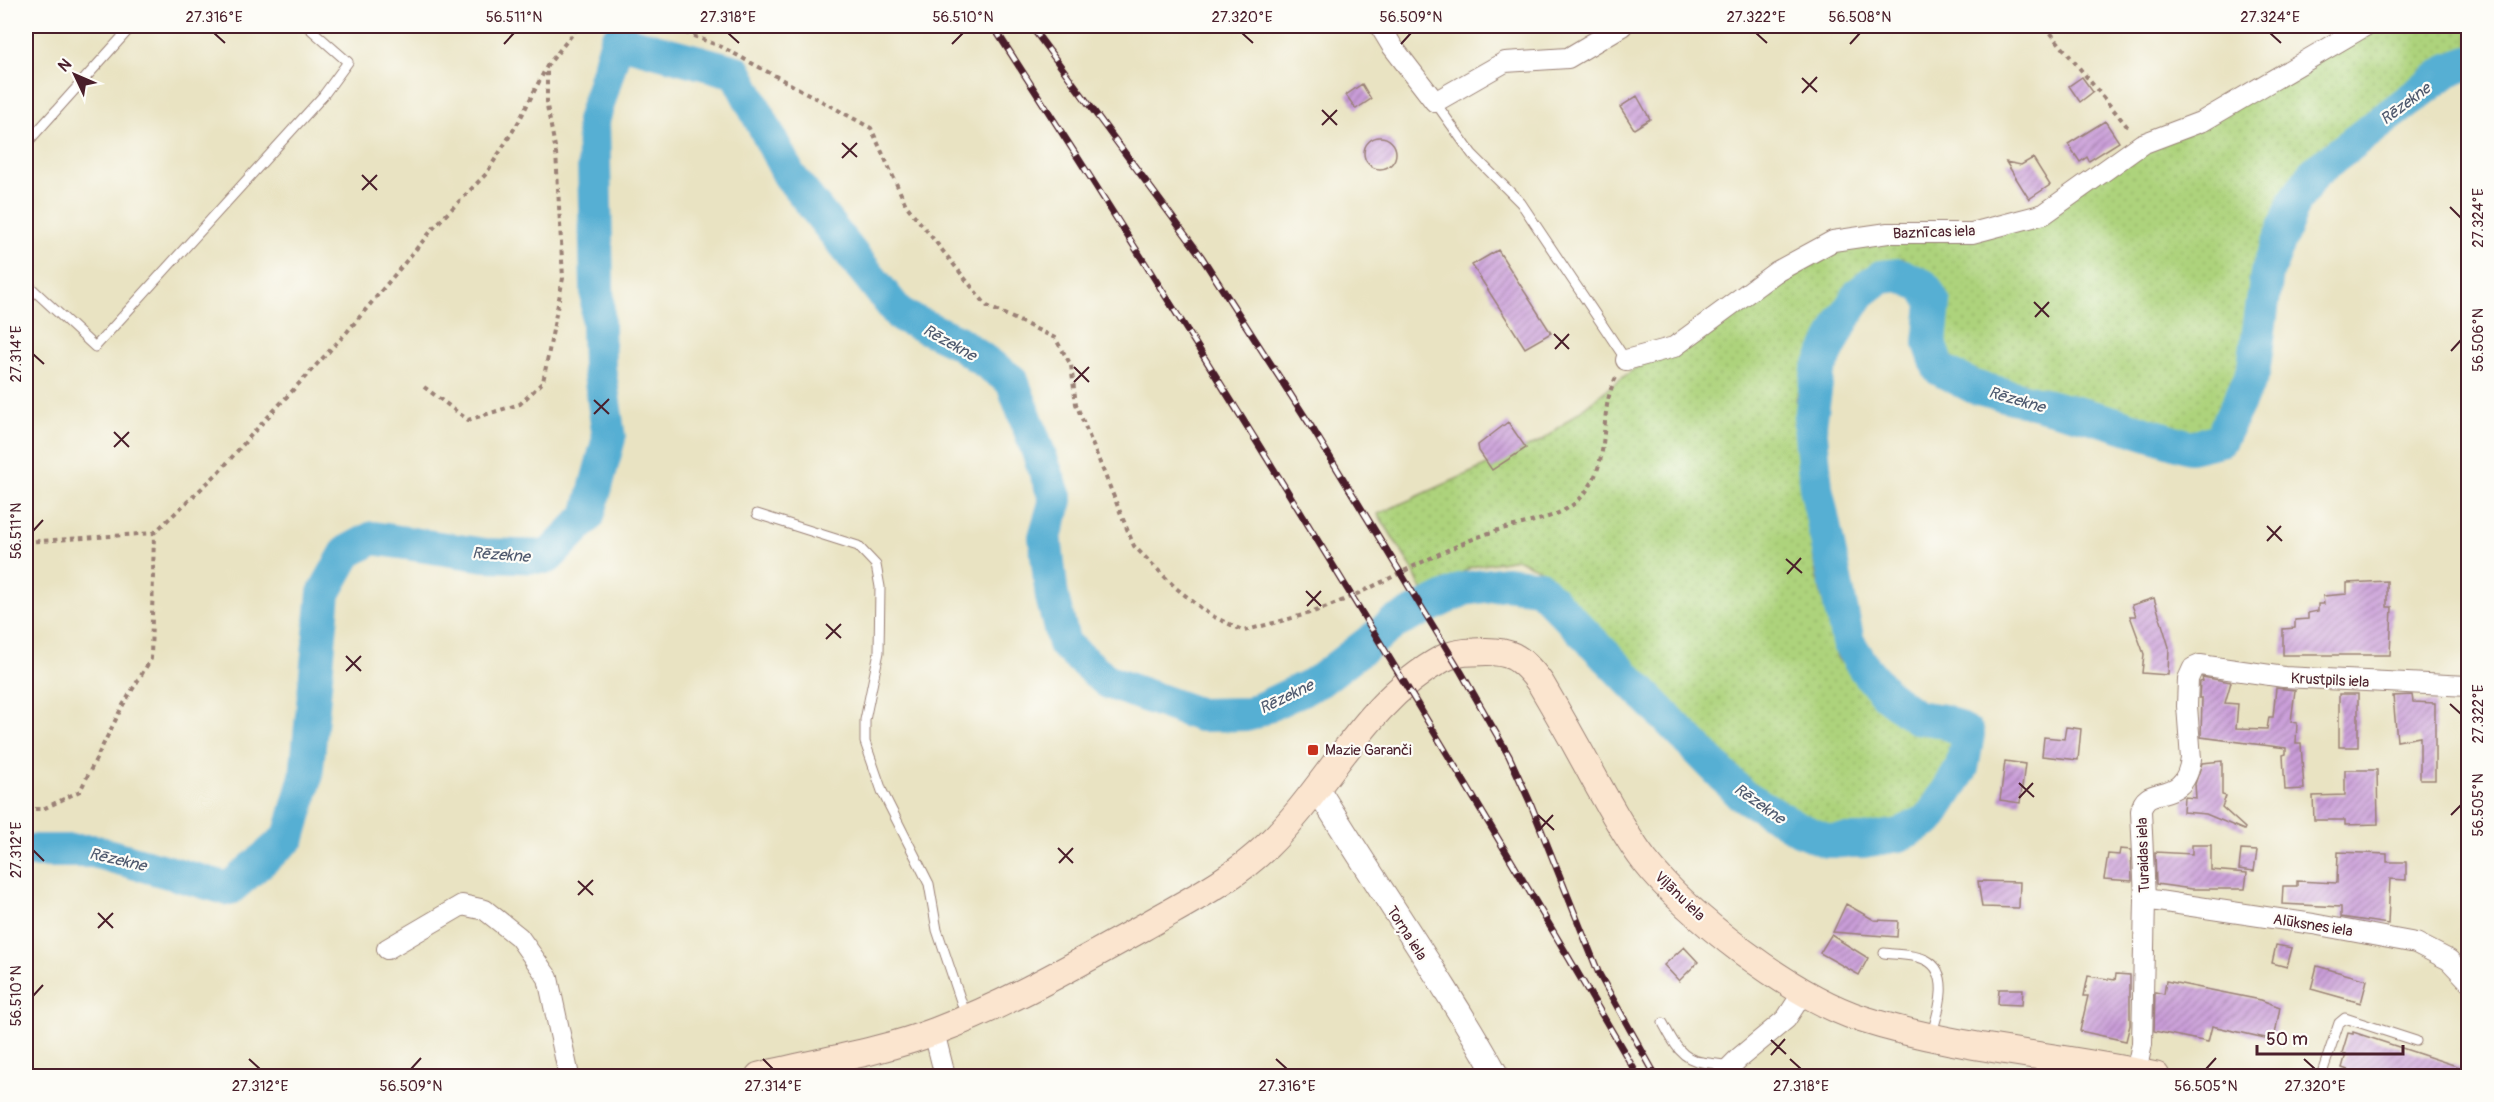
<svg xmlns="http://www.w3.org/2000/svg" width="2494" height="1102" viewBox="0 0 2494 1102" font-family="Pangolin,sans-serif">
  <defs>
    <pattern id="grass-dots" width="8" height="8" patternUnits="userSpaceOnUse" patternTransform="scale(1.5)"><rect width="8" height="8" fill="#add37c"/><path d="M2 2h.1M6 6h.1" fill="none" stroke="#96b56b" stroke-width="1.8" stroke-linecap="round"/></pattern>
    <pattern id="building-hatch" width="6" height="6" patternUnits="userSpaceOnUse" patternTransform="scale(1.5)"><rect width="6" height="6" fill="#c99dd8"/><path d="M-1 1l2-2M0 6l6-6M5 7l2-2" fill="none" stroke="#a57faf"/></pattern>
  </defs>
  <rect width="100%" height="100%" fill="#fdfcf7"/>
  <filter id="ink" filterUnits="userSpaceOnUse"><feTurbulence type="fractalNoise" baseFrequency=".0167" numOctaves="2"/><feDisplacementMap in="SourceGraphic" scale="12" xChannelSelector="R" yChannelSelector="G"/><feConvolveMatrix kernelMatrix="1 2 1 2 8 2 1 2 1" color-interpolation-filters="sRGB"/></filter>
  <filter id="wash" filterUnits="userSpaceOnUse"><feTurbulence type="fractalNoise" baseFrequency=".008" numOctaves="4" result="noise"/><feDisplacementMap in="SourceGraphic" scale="24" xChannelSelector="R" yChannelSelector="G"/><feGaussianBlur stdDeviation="1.35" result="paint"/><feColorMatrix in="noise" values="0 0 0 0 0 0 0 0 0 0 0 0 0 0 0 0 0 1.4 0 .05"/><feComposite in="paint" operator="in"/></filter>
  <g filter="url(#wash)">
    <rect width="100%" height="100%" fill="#e9e3c2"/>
    <path fill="url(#grass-dots)" stroke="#7c7954" stroke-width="1.5" d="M 2370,26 L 2468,26 L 2468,63 L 2449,70 L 2315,172 L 2295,201 L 2267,273 L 2253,373 L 2220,440 L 2190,447 L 2107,421 L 1974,387 L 1939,369 L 1945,299 L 1903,258 L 1856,279 L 1796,398 L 1815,570 L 1837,658 L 1912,727 L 1916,717 L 1968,734 L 1899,835 L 1799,829 L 1741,794 L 1549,574 L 1517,559 L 1471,567 L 1425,597 L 1412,568 L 1378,514 L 1543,440 L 1611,386 L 1659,351 L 1833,241 L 1972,233 L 2044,214 L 2142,144 Z"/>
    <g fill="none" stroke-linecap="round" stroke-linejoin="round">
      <path stroke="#56afd3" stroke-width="34" d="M 26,851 L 93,851 L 229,889 L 289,837 L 306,777 L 324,593 L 347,552 L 373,538 L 485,555 L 548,557 L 588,516 L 609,438 L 599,367 L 593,121 L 617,40 L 736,72 L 789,175 L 900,315 L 958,342 L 1012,381 L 1056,500 L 1045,537 L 1052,597 L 1064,644 L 1108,682 L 1200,715 L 1250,714 L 1319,681 L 1394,623 L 1464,589 L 1505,583 L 1539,587 L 1741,794 L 1799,829 L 1827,841 L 1863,841 L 1899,835 L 1929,820 L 1962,768 L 1968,734 L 1944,721 L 1916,717 L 1887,695 L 1865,669 L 1848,642 L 1816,487 L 1810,424 L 1818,371 L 1843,320 L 1860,293 L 1881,277 L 1900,275 L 1924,286 L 1934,304 L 1930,343 L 1939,369 L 1974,387 L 2107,421 L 2190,447 L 2220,440 L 2253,373 L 2267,273 L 2295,201 L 2315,172 L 2449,70 L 2468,63"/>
    </g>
    <g id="blocks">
      <path fill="url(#building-hatch)" d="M 2082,77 L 2093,92 L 2080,102 L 2069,86 Z
        M 1362,84 L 1371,99 L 1356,109 L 1346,95 Z
        M 1637,96 L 1650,119 L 1634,129 L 1620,107 Z
        M 2105,121 L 2119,142 L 2089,161 L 2087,157 L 2080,162 L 2068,144 Z
        M1364 153a16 16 0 1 1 32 0a16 16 0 1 1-32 0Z
        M 2033,158 L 2050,185 L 2029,199 L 2006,162 L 2021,165 Z
        M 1498,250 L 1551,333 L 1525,348 L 1472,265 Z
        M 1508,422 L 1526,448 L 1492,470 L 1479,451 L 1478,445 Z
        M 2387,581 L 2387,607 L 2392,607 L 2390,655 L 2283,655 L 2283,629 L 2295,628 L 2295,620 L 2308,619 L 2308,613 L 2318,611 L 2318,604 L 2324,604 L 2323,596 L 2347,594 L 2347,583 Z
        M 2154,598 L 2169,647 L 2168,675 L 2142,673 L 2144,654 L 2130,616 L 2136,616 L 2132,605 Z
        M 2202,677 L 2231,682 L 2225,703 L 2238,704 L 2236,728 L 2267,729 L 2269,717 L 2273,717 L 2276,688 L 2295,690 L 2291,722 L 2297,723 L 2296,744 L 2301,744 L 2304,789 L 2285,790 L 2283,755 L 2286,754 L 2286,748 L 2201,737 L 2202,698 L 2199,698 L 2200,682 L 2203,681 Z
        M 2339,694 L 2358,694 L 2358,747 L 2339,747 Z
        M 2412,695 L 2413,702 L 2435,703 L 2435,780 L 2420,780 L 2420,737 L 2397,741 L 2393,696 Z
        M 2066,727 L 2081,729 L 2078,760 L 2042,756 L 2044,737 L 2064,739 Z
        M 2005,761 L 2025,764 L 2020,803 L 2000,800 Z
        M 2222,761 L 2222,795 L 2226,796 L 2222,807 L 2245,828 L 2244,830 L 2206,814 L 2183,812 L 2184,797 L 2196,798 L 2195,784 L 2202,763 Z
        M 2345,770 L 2377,770 L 2378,824 L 2345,825 L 2345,820 L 2314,820 L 2313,796 L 2345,795 Z
        M 2192,845 L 2211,845 L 2211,870 L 2247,873 L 2245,889 L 2192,889 L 2156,884 L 2155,852 L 2192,854 Z
        M 2120,849 L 2131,850 L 2132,881 L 2104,879 L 2108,854 L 2119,855 Z
        M 2241,850 L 2257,851 L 2254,871 L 2239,869 Z
        M 2338,852 L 2387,854 L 2387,862 L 2406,862 L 2406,880 L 2390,879 L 2388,924 L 2341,917 L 2341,907 L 2282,904 L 2283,886 L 2297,886 L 2297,881 L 2337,883 Z
        M 1978,881 L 2020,882 L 2019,908 L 1982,907 Z
        M 1846,904 L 1874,920 L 1898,921 L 1897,937 L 1833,932 Z
        M 1831,935 L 1868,958 L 1859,975 L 1820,953 Z
        M 2276,945 L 2292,948 L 2287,967 L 2272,963 Z
        M 1684,947 L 1698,962 L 1679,981 L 1664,965 Z
        M 2317,966 L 2367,980 L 2361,1003 L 2311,989 Z
        M 2116,974 L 2130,975 L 2130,1025 L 2126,1041 L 2080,1031 L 2088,996 L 2084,996 L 2088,976 L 2115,980 Z
        M 2166,981 L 2261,1000 L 2280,1007 L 2274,1040 L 2212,1026 L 2208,1042 L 2154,1031 L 2155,992 L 2164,994 Z
        M 1999,989 L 2023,989 L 2022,1005 L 1998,1004 Z
        M 2353,1032 L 2469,1070 L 2469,1077 L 2368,1077 L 2342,1068 L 2346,1054 L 2342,1053 L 2348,1033 L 2353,1034 Z"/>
    </g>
  </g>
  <g filter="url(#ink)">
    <use href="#blocks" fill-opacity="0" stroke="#9a8176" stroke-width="1.5"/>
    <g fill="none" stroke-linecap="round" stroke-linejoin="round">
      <defs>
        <path id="service" d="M 1435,102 L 1472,154 L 1521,203 L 1626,360
          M 26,144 L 132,26
          M 26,283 L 95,347 L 323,96 L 348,62 L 307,26
          M 757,514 L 858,546 L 876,565 L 880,587 L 879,652 L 865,720 L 865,742 L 882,791 L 929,884 L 937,930 L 966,1016
          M 1884,953 C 1897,955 1914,954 1926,960 C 1952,973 1938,1013 1932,1033
          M 1663,1023 C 1672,1040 1681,1060 1702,1062 C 1712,1064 1721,1063 1730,1067
          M 2321,1076 L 2339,1023 L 2345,1018 L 2416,1041"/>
        <path id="minor" d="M 1380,26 L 1392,46 L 1435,102 L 1505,62 L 1568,58 L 1622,26
          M 1626,360 L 1674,347 L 1776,272 L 1833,241 L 1888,233 L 1972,233 L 2044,214 L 2142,144 L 2203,121 L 2365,26
          M 2145,899 L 2313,924 L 2416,943 L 2449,960 L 2468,980
          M 387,949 L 462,905 L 485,910 L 519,937 L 548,978 L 569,1076
          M 934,1032 L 945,1076
          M 2136,1072 L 2142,1044 L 2145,899 L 2141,811 C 2145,781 2184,809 2191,759 L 2187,706 L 2188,679 L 2193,668 L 2200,665 L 2284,677 L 2468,686
          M 1721,1076 L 1739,1058 L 1786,1019 L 1804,991"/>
        <path id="tertiary" d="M 1317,788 C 1376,885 1442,978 1497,1076"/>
        <path id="secondary" d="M 759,1076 C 817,1062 881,1052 936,1031 C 1008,1004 1075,965 1142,928 C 1185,903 1231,881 1267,846 C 1329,786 1365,701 1442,659 C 1451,654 1465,652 1474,652 C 1509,649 1521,656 1541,684 C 1561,718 1580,752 1599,787 C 1613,812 1627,838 1644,860 C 1690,918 1792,996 1862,1019 C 1955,1049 2060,1055 2156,1076"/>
      </defs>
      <use href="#service" stroke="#9a8176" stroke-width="11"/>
      <use href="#minor" stroke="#9a8176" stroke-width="22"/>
      <use href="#tertiary" stroke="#9a8176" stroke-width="26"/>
      <use href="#secondary" stroke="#9a8176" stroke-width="29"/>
      <path stroke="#9a8176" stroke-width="4" stroke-dasharray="4.5 4.5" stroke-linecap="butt" d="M 668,26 L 722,47 L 871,128 L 906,205 L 987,306 L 1055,338 L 1071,365 L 1076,404 L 1134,546 L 1176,588 L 1210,615 L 1244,631 C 1271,623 1301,617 1327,607 C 1382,585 1433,553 1489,533 C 1519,522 1563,521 1584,494 C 1615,455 1595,412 1618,374
        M 2045,26 L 2130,130
        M 424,387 L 468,420 L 520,404 L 543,382 L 563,278 L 556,152 L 547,106 L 547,66 L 579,26
        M 26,542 L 154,533
        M 26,809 L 43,809 L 80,791 L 123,705 L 151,659 L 154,533 L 219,472 L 253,433 L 347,332 L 437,224 L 486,174 L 519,121 L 547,66"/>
      <use href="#service" stroke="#fff" stroke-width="9"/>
      <use href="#minor" stroke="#fff" stroke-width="20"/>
      <use href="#tertiary" stroke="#fff" stroke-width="24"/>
      <use href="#secondary" stroke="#fbe5cf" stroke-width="27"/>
      <defs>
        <path id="rail" d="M 993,26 C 1217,371 1431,721 1638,1076
          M 1031,26 L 1201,256 L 1314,431 L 1461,672 L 1509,756 L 1530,802 L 1599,974 L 1656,1076"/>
      </defs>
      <use href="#rail" stroke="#4a1f2b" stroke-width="7"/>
      <use href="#rail" stroke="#fdfcf7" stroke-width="4.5" stroke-dasharray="14" stroke-linecap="butt"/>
    </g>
  </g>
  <path fill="none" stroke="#4a1f2b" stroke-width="2" d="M 214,33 L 225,43M 728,33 L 739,43M 1242,33 L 1253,43M 1756,33 L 1767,43M 2270,33 L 2281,43M 504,44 L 514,33M 952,44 L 963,33M 1401,44 L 1411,33M 1850,44 L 1860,33M 1802,78 L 1817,92M 1802,93 L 1817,77M 1322,110 L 1337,125M 1322,125 L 1337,110M 842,143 L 857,157M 842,158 L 857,143M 362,175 L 377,190M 362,190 L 377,175M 2450,207 L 2461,218M 2034,302 L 2049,317M 2035,317 L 2049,302M 1554,334 L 1569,349M 1555,349 L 1569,334M 2451,351 L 2461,340M 33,354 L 44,364M 1074,367 L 1089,382M 1074,382 L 1089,367M 594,400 L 609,414M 594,414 L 609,399M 114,432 L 129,447M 114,447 L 129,432M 2267,526 L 2282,541M 33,531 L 43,520M 2267,541 L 2281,526M 1786,559 L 1802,573M 1787,574 L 1801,558M 1306,591 L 1321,606M 1307,606 L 1321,591M 826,624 L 841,638M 826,639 L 841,624M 346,656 L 361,671M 346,671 L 361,656M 2450,704 L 2461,714M 2019,783 L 2034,797M 2019,798 L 2033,783M 1538,815 L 1554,830M 2451,815 L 2461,805M 1539,830 L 1553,815M 1058,848 L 1073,863M 33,850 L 44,861M 1059,863 L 1073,848M 578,881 L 593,895M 578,895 L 593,880M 98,913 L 113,928M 98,928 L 113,913M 33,996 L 43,985M 1771,1040 L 1786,1054M 1771,1055 L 1785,1039M 249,1059 L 260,1069M 763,1059 L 773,1069M 1276,1059 L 1287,1069M 1790,1059 L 1801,1069M 2304,1059 L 2315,1069M 411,1069 L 421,1058M 2206,1069 L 2216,1058"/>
  <rect fill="#c8321e" stroke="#fdfcf7" stroke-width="2" x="1307" y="744" width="12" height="12" rx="3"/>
  <g text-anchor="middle" stroke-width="4.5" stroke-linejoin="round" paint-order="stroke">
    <g font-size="15" fill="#4a1f2b" stroke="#fdfcf7">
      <text transform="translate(1934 232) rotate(-2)" y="5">Baznīcas iela</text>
      <text transform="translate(2330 680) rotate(3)" y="5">Krustpils iela</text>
      <text transform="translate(2143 855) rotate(-92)" y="5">Turaidas iela</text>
      <text transform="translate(1680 896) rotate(44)" y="5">Viļānu iela</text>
      <text transform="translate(2313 925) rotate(9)" y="5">Alūksnes iela</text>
      <text transform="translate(1407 933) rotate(57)" y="5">Torņa iela</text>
    </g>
    <g font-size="15" fill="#4a1f2b" stroke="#fdfcf7" text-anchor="start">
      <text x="1325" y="755">Mazie Garanči</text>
    </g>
    <g font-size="16" font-style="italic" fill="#4f596e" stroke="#fdfcf7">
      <text transform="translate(2405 103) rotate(-37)" y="6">Rēzekne</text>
      <text transform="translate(950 342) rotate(29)" y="6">Rēzekne</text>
      <text transform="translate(2017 399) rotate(16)" y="6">Rēzekne</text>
      <text transform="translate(501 554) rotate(4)" y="6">Rēzekne</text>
      <text transform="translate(1286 696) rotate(-26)" y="6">Rēzekne</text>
      <text transform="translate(1760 803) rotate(35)" y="6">Rēzekne</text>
      <text transform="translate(118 859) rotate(13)" y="6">Rēzekne</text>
    </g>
  </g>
  <rect width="2494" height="1102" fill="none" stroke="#fdfcf7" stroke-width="66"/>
  <g transform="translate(75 75) rotate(314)" stroke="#fdfcf7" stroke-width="4.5" paint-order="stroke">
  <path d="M0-4.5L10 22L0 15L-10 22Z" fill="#4a1f2b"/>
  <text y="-9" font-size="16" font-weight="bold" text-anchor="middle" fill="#4a1f2b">N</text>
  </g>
  <path d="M2257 1045v9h146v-9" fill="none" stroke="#4a1f2b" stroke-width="3"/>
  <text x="2266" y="1045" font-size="18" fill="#4a1f2b" stroke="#fdfcf7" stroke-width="4.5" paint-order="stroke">50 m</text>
  <rect x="33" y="33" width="2428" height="1036" fill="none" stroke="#4a1f2b" stroke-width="2"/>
  <g font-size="15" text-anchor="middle" fill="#4a1f2b">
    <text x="214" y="22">27.316°E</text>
    <text x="514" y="22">56.511°N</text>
    <text x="728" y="22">27.318°E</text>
    <text x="963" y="22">56.510°N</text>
    <text x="1242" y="22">27.320°E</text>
    <text x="1411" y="22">56.509°N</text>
    <text x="1756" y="22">27.322°E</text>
    <text x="1860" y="22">56.508°N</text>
    <text x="2270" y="22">27.324°E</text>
    <text transform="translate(2478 218) rotate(-90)" y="5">27.324°E</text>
    <text transform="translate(2478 340) rotate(-90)" y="5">56.506°N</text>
    <text transform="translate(16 354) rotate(-90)" y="5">27.314°E</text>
    <text transform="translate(16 531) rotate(-90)" y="5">56.511°N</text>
    <text transform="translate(2478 714) rotate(-90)" y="5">27.322°E</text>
    <text transform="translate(2478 805) rotate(-90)" y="5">56.505°N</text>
    <text transform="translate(16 850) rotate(-90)" y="5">27.312°E</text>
    <text transform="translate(16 996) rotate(-90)" y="5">56.510°N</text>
    <text x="260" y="1091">27.312°E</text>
    <text x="411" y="1091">56.509°N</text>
    <text x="773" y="1091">27.314°E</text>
    <text x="1287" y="1091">27.316°E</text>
    <text x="1801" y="1091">27.318°E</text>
    <text x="2206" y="1091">56.505°N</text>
    <text x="2315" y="1091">27.320°E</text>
  </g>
</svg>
